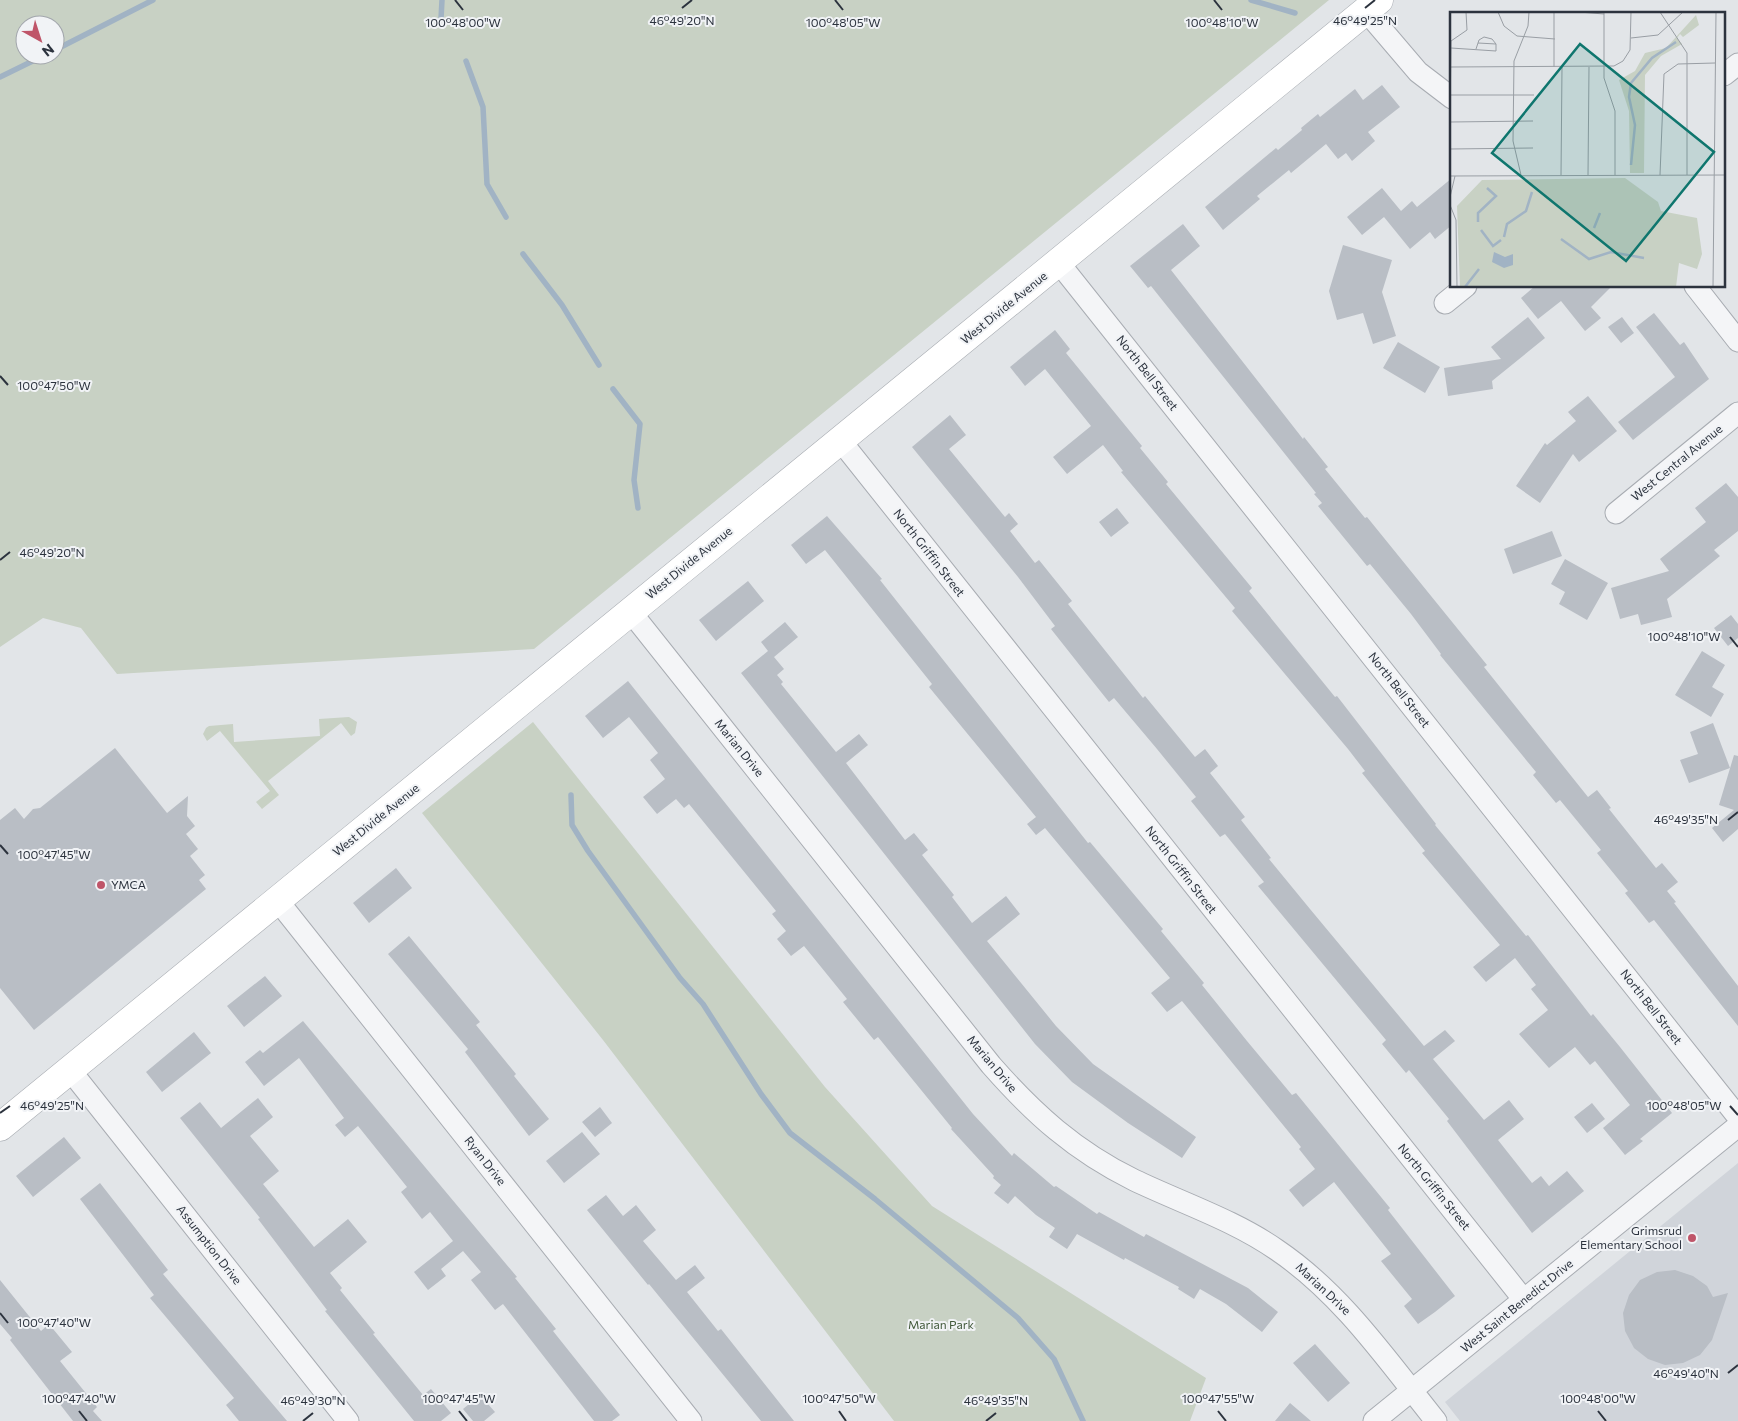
<svg xmlns="http://www.w3.org/2000/svg" width="1738" height="1421" viewBox="0 0 1738 1421" font-family="Commissioner,sans-serif">
  <rect width="100%" height="100%" fill="#e2e5e8"/>
  <path fill="#d0d4da" d="M 1738,1163 L 1738,1421 L 1460,1421 L 1445,1402 Z"/>
  <path fill="#c8d1c4" fill-rule="evenodd" d="M 0,0 L 1329,0 L 534,649 L 117,674 L 81,628 L 43,618 L 0,647 ZM 25,25 L 55,25 L 55,55 L 25,55 Z
    M 349,717 L 357,722 L 355,733 L 351,736 L 341,723 L 268,781 L 279,795 L 262,809 L 256,802 L 270,791 L 220,731 L 207,741 L 203,734 L 206,728 L 209,726 L 233,724 L 234,742 L 320,736 L 319,719 Z
    M 533,722 L 825,1087 L 932,1206 L 1206,1378 L 1190,1421 L 894,1421 L 603,1040 L 422,813 Z"/>
  <g fill="none" stroke-linecap="round" stroke-linejoin="round">
    <path stroke="#a1b3c4" stroke-width="5.5" d="M 1251,0 L 1295,13
      M 441,19 L 442,0
      M 55,50 L 153,0
      M 466,61 L 483,107 L 487,184 L 506,217
      M 0,77 L 45,55
      M 523,254 L 562,305 L 599,365
      M 613,389 L 640,424 L 634,480 L 638,508
      M 571,795 L 572,825 L 588,851 L 680,978 L 703,1004 L 761,1094 L 790,1133 L 875,1199 L 1018,1318 L 1054,1359 L 1083,1421"/>
  </g>
  <path fill="#b9bec5" d="M 1382,85 L 1400,107 L 1368,132 L 1375,141 L 1352,161 L 1346,153 L 1338,159 L 1326,144 L 1291,173 L 1289,170 L 1257,196 L 1260,199 L 1223,230 L 1205,207 L 1276,148 L 1278,150 L 1302,130 L 1301,128 L 1318,114 L 1320,117 L 1355,89 L 1363,100 Z
    M 1452,178 L 1452,225 L 1435,239 L 1430,232 L 1410,249 L 1384,217 L 1362,235 L 1347,217 L 1382,188 L 1401,211 L 1412,201 L 1417,207 Z
    M 1183,224 L 1200,246 L 1171,270 L 1303,439 L 1304,437 L 1328,467 L 1325,469 L 1365,518 L 1367,517 L 1487,665 L 1484,667 L 1588,797 L 1597,790 L 1611,808 L 1609,809 L 1656,868 L 1662,863 L 1678,882 L 1667,891 L 1676,902 L 1674,903 L 1738,986 L 1738,1026 L 1654,920 L 1649,923 L 1625,893 L 1628,891 L 1597,853 L 1601,850 L 1560,800 L 1556,803 L 1533,775 L 1536,772 L 1440,655 L 1441,654 L 1411,614 L 1370,564 L 1367,566 L 1318,506 L 1322,503 L 1314,494 L 1316,493 L 1151,286 L 1148,288 L 1130,266 Z
    M 1343,245 L 1392,260 L 1382,292 L 1396,336 L 1373,344 L 1363,313 L 1337,320 L 1329,291 Z
    M 1535,286 L 1612,286 L 1591,307 L 1601,318 L 1585,331 L 1561,301 L 1538,319 L 1521,298 Z
    M 1654,313 L 1680,345 L 1684,342 L 1709,379 L 1633,440 L 1618,422 L 1675,377 L 1636,327 Z
    M 1528,317 L 1545,338 L 1492,381 L 1493,389 L 1448,396 L 1444,368 L 1501,359 L 1491,347 Z
    M 1622,317 L 1634,333 L 1621,343 L 1608,327 Z
    M 1055,330 L 1070,349 L 1066,353 L 1142,446 L 1140,448 L 1168,482 L 1166,484 L 1252,588 L 1249,591 L 1335,697 L 1337,696 L 1436,824 L 1435,825 L 1526,936 L 1528,935 L 1591,1016 L 1593,1014 L 1620,1047 L 1672,1113 L 1640,1139 L 1643,1141 L 1625,1155 L 1603,1128 L 1630,1105 L 1595,1061 L 1590,1065 L 1575,1047 L 1549,1068 L 1519,1034 L 1548,1010 L 1531,989 L 1536,985 L 1515,958 L 1486,982 L 1473,967 L 1500,945 L 1422,853 L 1425,851 L 1362,773 L 1365,771 L 1348,749 L 1232,611 L 1235,608 L 1121,472 L 1123,471 L 1103,445 L 1067,474 L 1053,457 L 1091,426 L 1045,369 L 1025,386 L 1010,367 Z
    M 1398,342 L 1440,367 L 1425,393 L 1383,368 Z
    M 1588,396 L 1617,431 L 1579,462 L 1573,454 L 1540,503 L 1516,486 L 1545,443 L 1547,445 L 1576,421 L 1568,412 Z
    M 950,415 L 966,435 L 949,449 L 1005,517 L 1009,513 L 1018,524 L 1010,531 L 1035,563 L 1039,560 L 1072,601 L 1068,604 L 1143,698 L 1145,696 L 1195,757 L 1205,749 L 1218,766 L 1210,773 L 1245,817 L 1241,820 L 1271,858 L 1269,859 L 1310,909 L 1424,1046 L 1445,1030 L 1455,1041 L 1433,1059 L 1484,1120 L 1509,1100 L 1524,1119 L 1498,1140 L 1532,1183 L 1541,1176 L 1549,1186 L 1567,1171 L 1584,1191 L 1532,1233 L 1447,1121 L 1449,1119 L 1409,1070 L 1406,1073 L 1382,1044 L 1386,1040 L 1258,886 L 1264,882 L 1225,834 L 1220,837 L 1191,801 L 1196,797 L 1157,749 L 1114,698 L 1109,702 L 1085,672 L 1051,629 L 1055,626 L 1018,577 L 912,447 Z
    M 1726,483 L 1738,497 L 1738,531 L 1714,550 L 1720,556 L 1667,599 L 1672,617 L 1641,625 L 1638,614 L 1620,619 L 1611,588 L 1669,571 L 1660,559 L 1706,522 L 1695,508 Z
    M 1117,508 L 1129,523 L 1111,537 L 1099,522 Z
    M 827,516 L 882,579 L 880,580 L 1088,843 L 1090,842 L 1163,929 L 1161,931 L 1204,983 L 1202,985 L 1247,1041 L 1292,1095 L 1296,1093 L 1390,1208 L 1388,1210 L 1455,1296 L 1435,1312 L 1418,1324 L 1404,1306 L 1412,1299 L 1381,1261 L 1391,1254 L 1334,1182 L 1303,1207 L 1289,1190 L 1315,1169 L 1299,1149 L 1301,1147 L 1182,1001 L 1167,1012 L 1151,993 L 1170,978 L 1045,828 L 1036,835 L 1027,824 L 1036,817 L 929,687 L 932,684 L 825,550 L 806,564 L 791,545 Z
    M 1552,531 L 1562,556 L 1513,574 L 1504,549 Z
    M 1565,559 L 1608,583 L 1587,620 L 1559,604 L 1565,592 L 1551,584 Z
    M 748,581 L 764,601 L 716,641 L 699,620 Z
    M 1731,615 L 1738,624 L 1738,638 L 1728,646 L 1714,628 Z
    M 785,622 L 798,637 L 774,657 L 784,669 L 777,675 L 783,682 L 781,684 L 836,752 L 859,734 L 868,745 L 846,763 L 905,840 L 914,833 L 928,850 L 922,855 L 954,895 L 952,897 L 972,923 L 1006,896 L 1020,914 L 987,941 L 1056,1026 L 1093,1064 L 1196,1137 L 1182,1158 L 1128,1123 L 1072,1082 L 1035,1044 L 741,673 L 768,651 L 761,642 Z
    M 1702,651 L 1725,665 L 1712,687 L 1724,694 L 1711,717 L 1675,695 Z
    M 628,681 L 973,1114 L 1012,1156 L 1014,1153 L 1054,1187 L 1056,1186 L 1097,1214 L 1099,1212 L 1144,1237 L 1146,1234 L 1248,1288 L 1278,1312 L 1262,1332 L 1226,1304 L 1200,1289 L 1194,1299 L 1178,1289 L 1179,1287 L 1125,1258 L 1124,1260 L 1077,1234 L 1067,1249 L 1049,1237 L 1055,1228 L 1036,1215 L 1015,1196 L 1008,1204 L 994,1193 L 1001,1185 L 993,1178 L 994,1176 L 951,1129 L 952,1128 L 878,1037 L 874,1040 L 843,1002 L 847,999 L 804,946 L 791,956 L 777,939 L 786,931 L 772,914 L 776,911 L 689,804 L 684,808 L 676,799 L 657,814 L 643,797 L 665,779 L 650,760 L 658,753 L 629,717 L 603,738 L 585,716 Z
    M 1713,723 L 1730,768 L 1689,783 L 1680,760 L 1698,754 L 1690,732 Z
    M 115,748 L 167,813 L 188,796 L 187,816 L 195,826 L 186,834 L 198,849 L 190,856 L 205,875 L 199,880 L 206,889 L 34,1030 L 0,988 L 0,820 L 15,808 L 24,819 L 33,809 L 40,808 Z
    M 1734,755 L 1738,756 L 1738,829 L 1723,842 L 1712,828 L 1734,810 L 1719,805 Z
    M 396,868 L 412,888 L 369,923 L 353,903 Z
    M 409,936 L 480,1022 L 476,1025 L 516,1074 L 514,1076 L 549,1119 L 529,1136 L 465,1052 L 468,1049 L 388,954 Z
    M 265,976 L 282,996 L 244,1027 L 227,1006 Z
    M 303,1021 L 517,1277 L 515,1278 L 556,1329 L 553,1331 L 620,1415 L 612,1421 L 594,1421 L 503,1304 L 495,1310 L 471,1280 L 481,1272 L 463,1251 L 441,1269 L 446,1276 L 428,1290 L 414,1272 L 453,1241 L 430,1212 L 422,1219 L 401,1192 L 407,1187 L 358,1126 L 345,1137 L 335,1125 L 344,1118 L 299,1058 L 264,1086 L 245,1062 L 260,1050 L 263,1053 Z
    M 194,1032 L 211,1053 L 162,1092 L 146,1072 Z
    M 258,1098 L 273,1117 L 250,1136 L 279,1171 L 263,1184 L 314,1247 L 348,1219 L 367,1242 L 330,1273 L 342,1288 L 340,1290 L 375,1333 L 373,1334 L 423,1395 L 431,1389 L 451,1413 L 441,1421 L 414,1421 L 325,1311 L 327,1310 L 258,1219 L 260,1218 L 180,1118 L 200,1102 L 221,1128 Z
    M 1592,1103 L 1605,1119 L 1587,1133 L 1574,1117 Z
    M 600,1107 L 612,1123 L 595,1137 L 582,1122 Z
    M 582,1132 L 600,1154 L 564,1183 L 546,1161 Z
    M 64,1137 L 81,1158 L 33,1197 L 16,1176 Z
    M 100,1183 L 168,1270 L 163,1274 L 287,1421 L 239,1421 L 226,1405 L 234,1398 L 150,1298 L 154,1295 L 80,1199 Z
    M 606,1195 L 623,1216 L 636,1205 L 656,1230 L 643,1241 L 676,1280 L 695,1265 L 705,1278 L 687,1292 L 718,1331 L 721,1329 L 794,1421 L 761,1421 L 649,1284 L 648,1285 L 587,1210 Z
    M 1675,1270 L 1693,1276 L 1707,1286 L 1713,1297 L 1728,1293 L 1712,1340 L 1700,1355 L 1683,1363 L 1665,1365 L 1648,1359 L 1634,1348 L 1625,1331 L 1623,1313 L 1629,1295 L 1640,1280 L 1657,1272 Z
    M 0,1280 L 41,1331 L 49,1324 L 72,1352 L 60,1361 L 97,1407 L 93,1411 L 102,1421 L 73,1421 L 10,1340 L 12,1338 L 0,1324 Z
    M 1315,1344 L 1350,1383 L 1328,1402 L 1293,1363 Z
    M 480,1395 L 495,1412 L 484,1421 L 473,1421 L 463,1409 Z
    M 1290,1403 L 1311,1421 L 1275,1421 Z"/>
  <g fill="none" stroke-linecap="round" stroke-linejoin="round">
    <defs>
      <path id="street" d="M 1366,11 L 1418,72 L 1452,98
        M 1724,75 L 1738,64
        M 1059,263 L 1738,1117
        M 1695,286 L 1738,341
        M 1445,303 L 1466,286
        M 840,440 L 1524,1300
        M 1616,513 L 1738,413
        M 630,611 L 991,1065 C 1034,1114 1075,1151 1134,1180 C 1182,1203 1234,1220 1277,1250 C 1342,1294 1387,1360 1436,1421
        M 278,901 L 691,1421
        M 70,1070 L 348,1421
        M 1374,1421 L 1738,1126"/>
      <path id="secondary" d="M 0,1127 L 1379,0"/>
    </defs>
    <use href="#street" stroke="#a8acb2" stroke-width="23"/>
    <use href="#secondary" stroke="#a8acb2" stroke-width="29"/>
    <use href="#street" stroke="#f4f5f7" stroke-width="21"/>
    <use href="#secondary" stroke="#fff" stroke-width="28"/>
  </g>
  <path fill="none" stroke="#2c333e" stroke-width="2" d="M 455,0 L 463,10M 835,0 L 843,10M 1214,0 L 1222,10M 682,8 L 692,0M 1365,8 L 1375,0M 0,376 L 8,385M 0,560 L 10,552M 1730,637 L 1738,647M 1728,820 L 1738,812M 0,845 L 8,854M 1730,1106 L 1738,1115M 0,1113 L 10,1106M 0,1313 L 8,1323M 1728,1373 L 1738,1365M 79,1411 L 87,1421M 459,1411 L 467,1421M 839,1411 L 846,1421M 1218,1411 L 1226,1421M 1598,1411 L 1606,1421M 303,1421 L 313,1413M 986,1421 L 996,1413"/>
  <g fill="#bf5569" stroke="#f1f3f6" stroke-width="2">
    <circle cx="101" cy="885" r="5"/>
    <circle cx="1692" cy="1238" r="5"/>
  </g>
  <g text-anchor="middle" stroke-width="4" stroke-linejoin="round" paint-order="stroke">
    <g font-size="12" fill="#2c333e" stroke="#f1f3f6">
      <text transform="translate(1004 308) rotate(-39)" y="4">West Divide Avenue</text>
      <text transform="translate(1147 373) rotate(52)" y="4">North Bell Street</text>
      <text transform="translate(1677 463) rotate(-39)" y="4">West Central Avenue</text>
      <text transform="translate(929 553) rotate(52)" y="4">North Griffin Street</text>
      <text transform="translate(689 563) rotate(-39)" y="4">West Divide Avenue</text>
      <text transform="translate(1399 690) rotate(52)" y="4">North Bell Street</text>
      <text transform="translate(739 748) rotate(51)" y="4">Marian Drive</text>
      <text transform="translate(376 820) rotate(-39)" y="4">West Divide Avenue</text>
      <text transform="translate(1181 870) rotate(52)" y="4">North Griffin Street</text>
      <text transform="translate(1651 1007) rotate(52)" y="4">North Bell Street</text>
      <text transform="translate(992 1064) rotate(50)" y="4">Marian Drive</text>
      <text transform="translate(485 1161) rotate(52)" y="4">Ryan Drive</text>
      <text transform="translate(1434 1187) rotate(51)" y="4">North Griffin Street</text>
      <text transform="translate(209 1245) rotate(52)" y="4">Assumption Drive</text>
      <text transform="translate(1323 1289) rotate(43)" y="4">Marian Drive</text>
      <text transform="translate(1517 1306) rotate(-39)" y="4">West Saint Benedict Drive</text>
    </g>
    <g font-size="12" fill="#2c333e" stroke="#f1f3f6" text-anchor="start">
      <text x="111" y="889">YMCA</text>
      <text x="1682" y="1235" text-anchor="end">Grimsrud<tspan x="1682" dy="14">Elementary School</tspan></text>
    </g>
    <g font-size="12" fill="#41593a" stroke="#f1f3f6">
      <text x="941" y="1329">Marian Park</text>
    </g>
  </g>
  <g transform="translate(1450 12)">
    <rect width="275" height="275" fill="#e2e5e8"/>
    <path d="M 246,3 L 249,13 L 233,25 L 230,22 L 227,26 L 232,32 L 211,44 L 195,63 L 194,161 L 180,161 L 179,99 L 169,68 L 185,59 L 195,41 L 216,36 ZM 175,166 L 208,190 L 211,199 L 247,206 L 252,242 L 247,257 L 229,251 L 226,275 L 10,275 L 7,194 L 32,168 Z" fill="#c8d1c4"/>
    <path d="M 44,240 L 55,245 L 63,242 L 63,253 L 54,256 L 42,250 Z" fill="#a1b3c4"/>
    <path fill="none" stroke="#a1b3c4" stroke-width="2.5" d="M 181,153 L 185,113 L 179,85 L 181,71 L 202,46 L 226,30M 28,210 L 28,201 L 46,184 L 37,176M 144,216 L 150,201M 31,218 L 43,234 L 51,228M 54,225 L 57,212 L 76,199 L 82,180M 111,227 L 139,247 L 161,240 L 194,246M 15,275 L 29,257"/>
    <path fill="none" stroke="#999ea4" stroke-width="1" d="M 48,0 L 54,14 L 67,24 L 105,27M 104,0 L 104,55M 129,0 L 154,2M 154,0 L 154,66 L 165,99 L 165,163M 210,0 L 237,41 L 237,163M 181,26 L 208,23 L 233,0M 28,31 L 46,32M 1,36 L 46,39 L 46,32 L 42,27 L 34,25 L 29,28 L 26,37M 1,55 L 164,54 L 173,49 L 180,38 L 181,0M 1,83 L 84,83M 0,105 L 1,29 L 17,18 L 16,0M 0,110 L 83,109M 0,137 L 83,136M 71,163 L 63,129 L 64,49 L 78,14 L 79,0M 111,163 L 112,55M 138,163 L 139,55M 210,163 L 214,62 L 228,52 L 265,51M 0,164 L 275,163M 0,185 L 5,164M 0,193 L 6,208 L 7,275M 263,275 L 266,0"/>
    <path fill="#0f766e" fill-opacity="0.15" stroke="#0f766e" stroke-width="2.5" d="M 130,32 L 264,140 L 176,249 L 42,141 Z"/>
    <rect width="275" height="275" fill="none" stroke="#2c333e" stroke-width="2.5"/>
  </g>
  <g font-size="12" text-anchor="middle" fill="#2c333e" stroke="#f1f3f6" stroke-width="4" stroke-linejoin="round" paint-order="stroke">
    <text x="682" y="25">46°49'20"N</text>
    <text x="1365" y="25">46°49'25"N</text>
    <text x="463" y="27">100°48'00"W</text>
    <text x="843" y="27">100°48'05"W</text>
    <text x="1222" y="27">100°48'10"W</text>
    <text x="54" y="390">100°47'50"W</text>
    <text x="52" y="557">46°49'20"N</text>
    <text x="1684" y="641">100°48'10"W</text>
    <text x="1686" y="824">46°49'35"N</text>
    <text x="54" y="859">100°47'45"W</text>
    <text x="52" y="1110">46°49'25"N</text>
    <text x="1684" y="1110">100°48'05"W</text>
    <text x="54" y="1327">100°47'40"W</text>
    <text x="1686" y="1378">46°49'40"N</text>
    <text x="79" y="1403">100°47'40"W</text>
    <text x="459" y="1403">100°47'45"W</text>
    <text x="839" y="1403">100°47'50"W</text>
    <text x="1218" y="1403">100°47'55"W</text>
    <text x="1598" y="1403">100°48'00"W</text>
    <text x="313" y="1405">46°49'30"N</text>
    <text x="996" y="1405">46°49'35"N</text>
  </g>
  <g transform="translate(40 40) rotate(141)"><circle r="24" fill="#f1f3f6" stroke="#a2a6ac"/>
  <path d="M0-4L9 19L0 12L-9 19Z" fill="#bf5569"/>
  <text y="-8" font-size="14" font-weight="bold" text-anchor="middle" fill="#2c333e">N</text>
  </g>
</svg>
